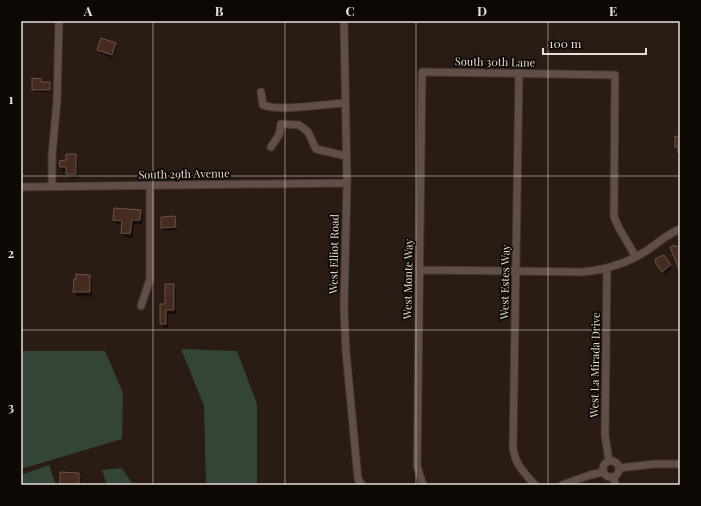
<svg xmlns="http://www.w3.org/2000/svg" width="701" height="506" viewBox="0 0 701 506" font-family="'Playfair Display',serif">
  <rect width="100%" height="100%" fill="#2a1b14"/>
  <path fill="#334536" d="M 181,349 L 237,351 L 257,404 L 257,485 L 206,485 L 204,406 Z
    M 21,351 L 105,351 L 123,393 L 122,439 L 21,469 Z
    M 49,465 L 56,485 L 21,485 L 21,475 Z
    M 122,468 L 133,485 L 107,485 L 102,470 Z"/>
  <path fill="#0007" d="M 115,44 L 117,47 L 113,58 L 100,53 L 98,50 Z
    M 41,80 L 42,82 L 49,83 L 51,86 L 51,92 L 34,92 L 33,89 Z
    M 75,155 L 78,159 L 78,178 L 70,178 L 67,172 L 63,172 L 61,167 L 61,162 L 67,161 Z
    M 140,211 L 143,216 L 142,224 L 134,224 L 132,238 L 124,237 L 122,233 L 122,225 L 117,224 L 114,219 Z
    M 174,217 L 176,220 L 177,230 L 164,231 L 162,228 L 162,218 Z
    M 680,246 L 680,269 L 671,247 L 675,248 Z
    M 664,256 L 672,268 L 665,274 L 656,262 Z
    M 90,276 L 92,280 L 92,297 L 77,296 L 74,292 Z
    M 174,285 L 176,290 L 176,314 L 168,314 L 168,328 L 164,328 L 161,323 L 166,305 Z
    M 79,474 L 81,479 L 81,485 L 62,485 L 61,483 Z"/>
  <path fill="#472b1e" stroke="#67554c" d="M 101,38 L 116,43 L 112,55 L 97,50 Z
    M 32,78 L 41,79 L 41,82 L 50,82 L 50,90 L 32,90 Z
    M 675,136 L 680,137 L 680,153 L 678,153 L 678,147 L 675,147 Z
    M 66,154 L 76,154 L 76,174 L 66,174 L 66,167 L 60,167 L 59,161 L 66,160 Z
    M 114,208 L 141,210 L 140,220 L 132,220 L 130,234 L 121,233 L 122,221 L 113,220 Z
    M 175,216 L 176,227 L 161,228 L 161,217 Z
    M 674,245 L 675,247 L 680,245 L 679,269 L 670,247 Z
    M 664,255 L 671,265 L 662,272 L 655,262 L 656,261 L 655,259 Z
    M 76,274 L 90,275 L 90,292 L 73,292 L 74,279 L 76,279 Z
    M 165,284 L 174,284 L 174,310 L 166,310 L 166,324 L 160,324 L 160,304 L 165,304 Z
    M 60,472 L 79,473 L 79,484 L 60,484 Z"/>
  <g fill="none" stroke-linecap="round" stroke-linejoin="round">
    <defs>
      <path id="minor" d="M 344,21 L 347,183 L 344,308 L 346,352 L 358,479 L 362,485
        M 519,73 L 513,447 C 515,465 524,472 535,485
        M 261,92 L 263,105 C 279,112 325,104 345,103
        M 271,147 L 279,135 L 281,124 L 299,125 L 308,132 L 316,149 L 346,156
        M 21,187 L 347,183
        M 52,187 L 52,155 L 57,101 L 59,21
        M 607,269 L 605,435 L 609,461
        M 419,270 L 582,272 C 606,270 626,264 646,251 C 657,244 667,234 680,229
        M 141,306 L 150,279 L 150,186
        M603 469a8 8 0 1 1 16 0a8 8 0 1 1-16 0Z
        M 619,468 L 655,464 L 680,464
        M 614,477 L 615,485
        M 423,485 L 417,466 L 422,72 L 615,75 L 614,217 L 619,228 L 636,257
        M 562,485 L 590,475 L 603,472"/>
    </defs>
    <use href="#minor" stroke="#413531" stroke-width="9"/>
    <use href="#minor" stroke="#614f47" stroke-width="7"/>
  </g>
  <path fill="none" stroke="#e8ddd8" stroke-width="1" stroke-opacity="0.55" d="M 153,21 L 153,485M 285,21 L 285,485M 416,21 L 416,485M 548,21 L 548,485M 21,176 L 680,176M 21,330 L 680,330"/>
  <g text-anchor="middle" stroke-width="3.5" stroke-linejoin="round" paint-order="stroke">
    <g font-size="11" fill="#e8ddd8" stroke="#0e0805">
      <text transform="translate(495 62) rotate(1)" y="4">South 30th Lane</text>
      <text transform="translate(184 174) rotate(-1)" y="4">South 29th Avenue</text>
      <text transform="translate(334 254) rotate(-89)" y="4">West Elliot Road</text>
      <text transform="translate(408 279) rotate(-89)" y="4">West Monte Way</text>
      <text transform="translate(505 282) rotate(-89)" y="4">West Estes Way</text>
      <text transform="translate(595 365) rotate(-89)" y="4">West La Mirada Drive</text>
    </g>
  </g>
  <rect width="701" height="506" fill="none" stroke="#0e0805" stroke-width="44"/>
  <path d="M543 48v6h103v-6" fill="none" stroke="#e8ddd8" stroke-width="2"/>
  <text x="549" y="48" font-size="12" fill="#e8ddd8" stroke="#0e0805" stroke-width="3" paint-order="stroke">100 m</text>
  <rect x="22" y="22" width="657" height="462" fill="none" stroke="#e8ddd8" stroke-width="1.5"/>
  <g font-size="13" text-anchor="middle" font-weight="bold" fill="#e8ddd8">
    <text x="88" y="16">A</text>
    <text x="219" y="16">B</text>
    <text x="350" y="16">C</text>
    <text x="482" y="16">D</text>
    <text x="613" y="16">E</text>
    <text x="11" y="104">1</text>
    <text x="11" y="258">2</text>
    <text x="11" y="412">3</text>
  </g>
</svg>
